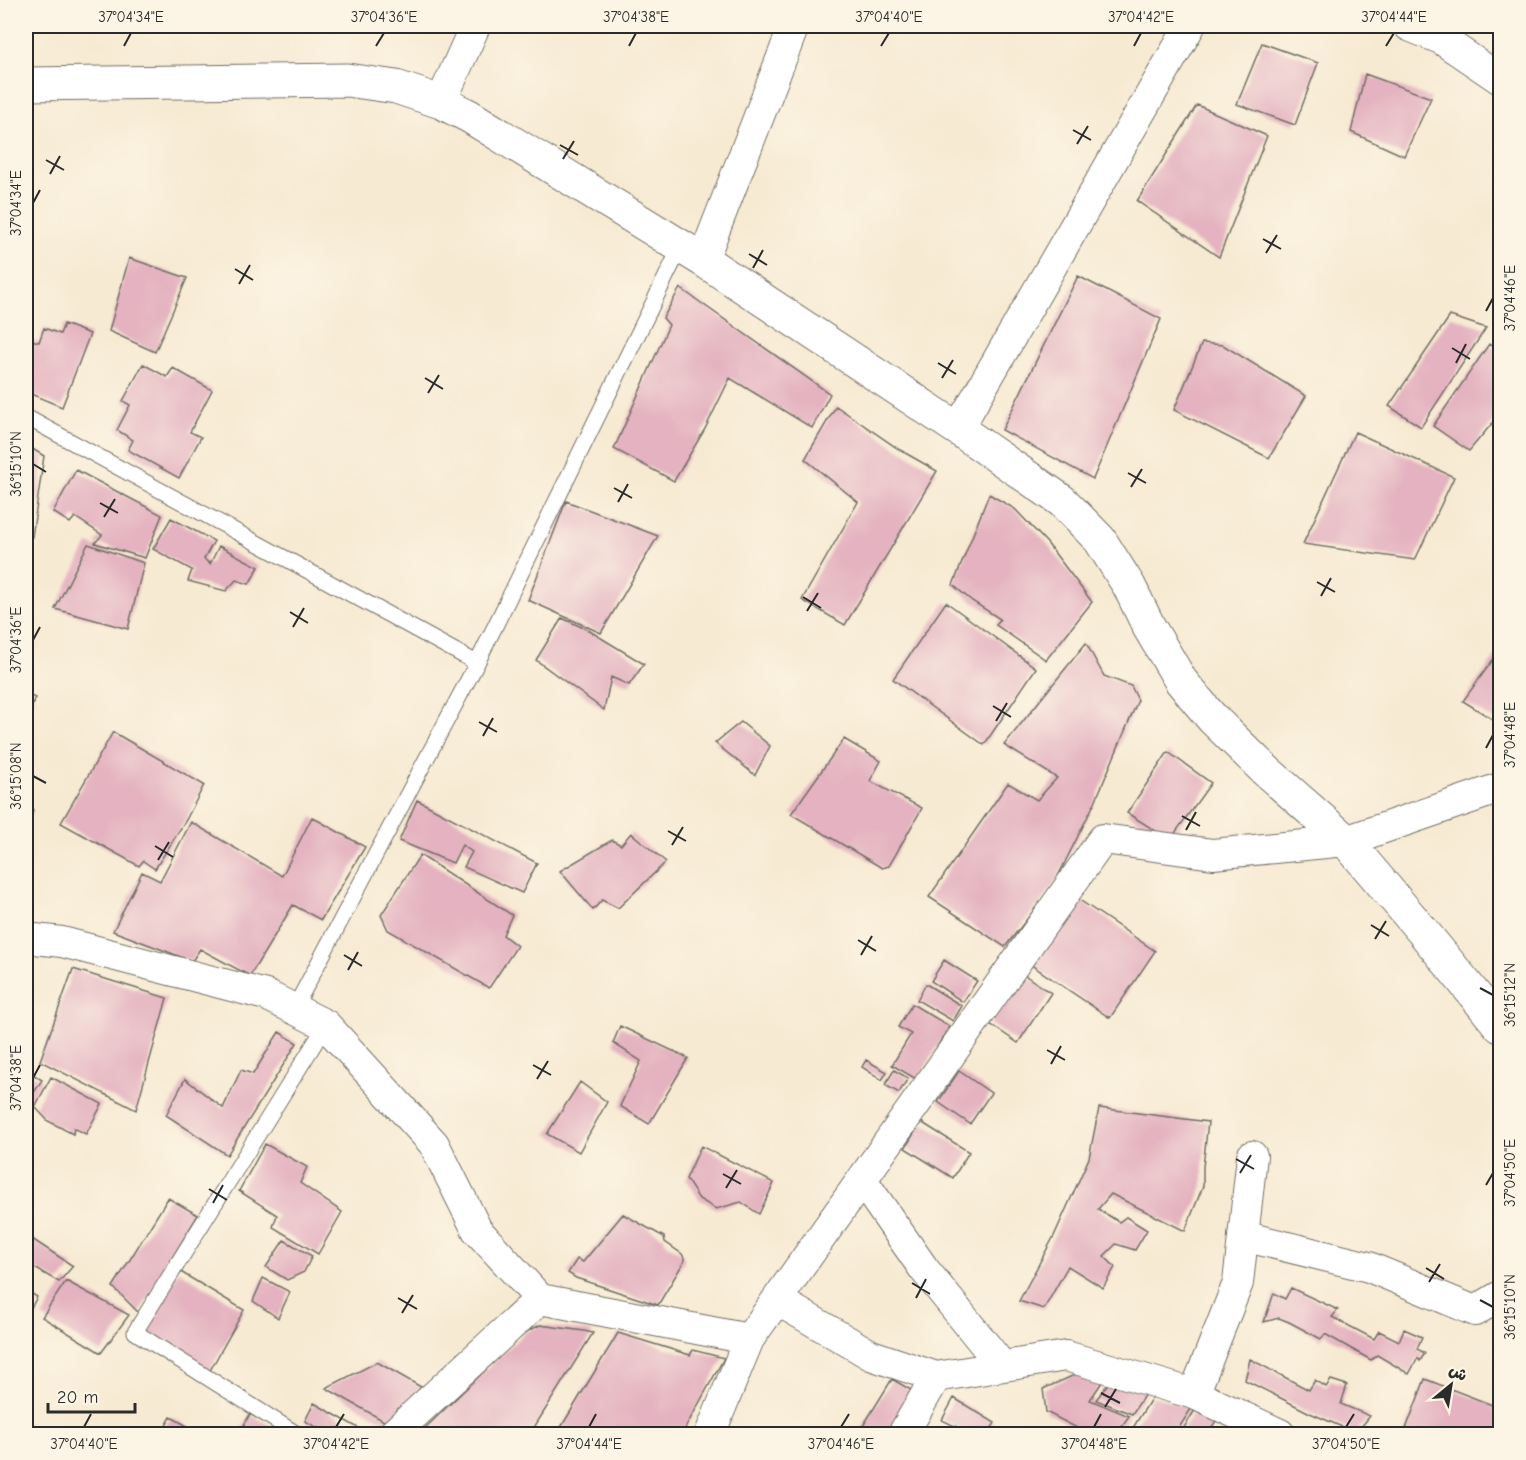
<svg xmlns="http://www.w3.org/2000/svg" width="1526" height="1460" viewBox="0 0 1526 1460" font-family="'Comic Neue','Playpen Sans Arabic',sans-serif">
  <rect width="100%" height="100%" fill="#fcf5e5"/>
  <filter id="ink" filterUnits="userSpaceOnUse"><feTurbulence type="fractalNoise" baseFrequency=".0167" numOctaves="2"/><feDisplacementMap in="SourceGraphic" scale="12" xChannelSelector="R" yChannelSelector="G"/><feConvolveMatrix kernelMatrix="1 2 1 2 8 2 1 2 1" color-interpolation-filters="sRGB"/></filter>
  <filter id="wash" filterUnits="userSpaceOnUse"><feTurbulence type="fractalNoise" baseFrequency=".008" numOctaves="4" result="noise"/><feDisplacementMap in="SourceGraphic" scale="24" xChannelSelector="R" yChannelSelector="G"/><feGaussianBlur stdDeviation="1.35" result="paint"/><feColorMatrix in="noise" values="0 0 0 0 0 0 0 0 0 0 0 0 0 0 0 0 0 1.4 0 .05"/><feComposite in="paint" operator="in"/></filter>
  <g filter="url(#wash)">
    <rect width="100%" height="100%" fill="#f7ead3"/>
    <g id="blocks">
      <path fill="#e4b2c0" d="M 1262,43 L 1318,63 L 1295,125 L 1237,104 Z
        M 1365,74 L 1431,98 L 1404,156 L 1351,132 Z
        M 1197,105 L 1267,136 L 1219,257 L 1137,201 Z
        M 129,258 L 187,278 L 155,352 L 109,331 Z
        M 1078,276 L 1161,319 L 1093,479 L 1002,430 Z
        M 680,288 L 830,394 L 812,428 L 730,378 L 705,429 L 674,481 L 614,449 L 669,325 L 663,318 Z
        M 1450,316 L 1486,328 L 1421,427 L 1389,406 Z
        M 64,324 L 90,334 L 62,407 L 26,392 L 26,354 L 31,340 L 39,342 L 44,328 L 60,334 Z
        M 1202,343 L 1223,345 L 1306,396 L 1269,458 L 1174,410 Z
        M 1489,344 L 1500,353 L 1500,414 L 1469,451 L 1433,426 Z
        M 143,364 L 167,377 L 173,368 L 212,390 L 190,432 L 201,437 L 179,478 L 128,450 L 133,440 L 117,430 L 130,405 L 123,401 Z
        M 836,406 L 900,450 L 937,471 L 845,625 L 802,600 L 858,502 L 805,459 Z
        M 1355,432 L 1454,477 L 1415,560 L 1303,544 Z
        M 26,445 L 44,456 L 32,537 L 26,536 Z
        M 76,470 L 162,515 L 145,558 L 95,543 L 102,535 L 75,517 L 70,523 L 53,512 Z
        M 989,494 L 1015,509 L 1047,543 L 1092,602 L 1046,660 L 996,625 L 1000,619 L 972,601 L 953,585 Z
        M 566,501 L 658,536 L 601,633 L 528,600 Z
        M 171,518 L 214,541 L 204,559 L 210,564 L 219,546 L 259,567 L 249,584 L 236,580 L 226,591 L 188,581 L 192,570 L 153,549 Z
        M 88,544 L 144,563 L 128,629 L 55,609 Z
        M 26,598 L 32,601 L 27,632 L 26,632 Z
        M 946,602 L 1036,668 L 984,745 L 893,679 Z
        M 562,618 L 588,630 L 644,664 L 629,685 L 611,677 L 604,710 L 536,660 Z
        M 1086,643 L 1104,676 L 1131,686 L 1138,700 L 1095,802 L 1053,886 L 1005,947 L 929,897 L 1008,783 L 1037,800 L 1057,778 L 1004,745 Z
        M 1500,650 L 1500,724 L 1463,701 Z
        M 26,694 L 35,698 L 26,723 Z
        M 741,722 L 770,746 L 755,775 L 715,743 Z
        M 113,732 L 204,785 L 186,820 L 155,869 L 143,861 L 139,866 L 61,823 Z
        M 844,739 L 881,761 L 870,781 L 922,808 L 889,866 L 882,868 L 791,814 Z
        M 1168,752 L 1211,783 L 1170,840 L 1127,813 Z
        M 417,800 L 537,863 L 522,893 L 464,867 L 472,852 L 462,845 L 453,863 L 399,841 Z
        M 26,806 L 33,811 L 26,824 Z
        M 312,817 L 365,847 L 321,920 L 293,905 L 250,976 L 200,949 L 192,961 L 113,931 L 142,872 L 160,881 L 191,822 L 282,876 Z
        M 631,833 L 666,862 L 618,908 L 602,900 L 593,910 L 560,871 L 612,840 L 621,845 Z
        M 420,855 L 512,915 L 503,935 L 517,946 L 489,988 L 388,930 L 381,915 Z
        M 1072,895 L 1155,951 L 1110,1018 L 1027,962 Z
        M 944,960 L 977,981 L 963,1002 L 931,981 Z
        M 73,969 L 167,998 L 136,1110 L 40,1061 Z
        M 1023,974 L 1051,993 L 1018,1043 L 990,1024 Z
        M 926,984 L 962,1006 L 953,1021 L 917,1000 Z
        M 912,1004 L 949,1026 L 918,1080 L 892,1065 L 911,1034 L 898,1027 Z
        M 620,1026 L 688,1058 L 649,1124 L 620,1106 L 641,1061 L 613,1043 Z
        M 279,1032 L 297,1043 L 227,1155 L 166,1115 L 185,1079 L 223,1108 L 241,1070 L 253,1074 Z
        M 866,1060 L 887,1072 L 882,1080 L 862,1067 Z
        M 26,1070 L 42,1080 L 26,1105 Z
        M 894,1070 L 908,1078 L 899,1093 L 885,1085 Z
        M 959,1071 L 991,1093 L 970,1124 L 938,1102 Z
        M 51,1077 L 102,1104 L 86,1134 L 74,1128 L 73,1134 L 48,1121 L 35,1107 Z
        M 580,1082 L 607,1102 L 579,1152 L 547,1134 Z
        M 1099,1108 L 1208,1122 L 1203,1167 L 1203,1186 L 1185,1231 L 1111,1194 L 1098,1209 L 1119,1222 L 1126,1217 L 1147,1230 L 1135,1250 L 1116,1244 L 1104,1256 L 1115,1267 L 1103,1288 L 1068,1266 L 1044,1309 L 1019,1301 L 1054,1236 L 1089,1158 Z
        M 921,1122 L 969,1152 L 953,1178 L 905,1148 Z
        M 265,1144 L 307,1167 L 300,1183 L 342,1212 L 318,1254 L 273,1227 L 277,1215 L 239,1191 Z
        M 701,1146 L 774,1183 L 759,1214 L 741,1202 L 716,1209 L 699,1199 L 686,1179 Z
        M 168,1198 L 198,1215 L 139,1313 L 113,1287 Z
        M 1500,1205 L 1500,1217 L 1495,1209 Z
        M 623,1214 L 664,1237 L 665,1242 L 682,1254 L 685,1260 L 658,1305 L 576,1278 L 568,1273 L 577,1259 L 583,1262 Z
        M 26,1235 L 73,1266 L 59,1282 L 26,1263 Z
        M 284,1240 L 312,1256 L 304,1272 L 287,1280 L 266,1267 Z
        M 179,1271 L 244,1310 L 208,1374 L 141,1331 Z
        M 263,1278 L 290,1292 L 278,1318 L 253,1301 Z
        M 66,1281 L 129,1315 L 101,1353 L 42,1317 Z
        M 1291,1288 L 1338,1310 L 1332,1317 L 1374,1339 L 1379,1331 L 1399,1341 L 1404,1329 L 1422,1337 L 1417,1349 L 1425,1353 L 1420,1361 L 1418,1358 L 1409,1374 L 1377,1355 L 1371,1360 L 1325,1334 L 1321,1339 L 1289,1322 L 1279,1318 L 1264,1322 L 1274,1293 L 1285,1299 Z
        M 26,1290 L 37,1297 L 26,1317 Z
        M 540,1325 L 584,1331 L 593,1333 L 530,1434 L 430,1434 L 423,1430 L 524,1333 Z
        M 618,1333 L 690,1355 L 693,1350 L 724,1358 L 682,1434 L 571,1434 L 560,1429 Z
        M 1250,1359 L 1309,1390 L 1315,1380 L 1326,1387 L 1331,1380 L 1347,1385 L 1341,1404 L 1370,1416 L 1356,1433 L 1310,1413 L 1245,1380 Z
        M 377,1362 L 421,1387 L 391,1425 L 326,1388 Z
        M 1088,1369 L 1106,1376 L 1090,1400 L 1129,1416 L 1116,1434 L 1094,1434 L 1079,1429 L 1046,1412 L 1043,1389 Z
        M 1112,1378 L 1147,1391 L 1132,1414 L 1096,1400 Z
        M 892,1379 L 916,1393 L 892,1434 L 858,1434 Z
        M 1425,1379 L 1500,1408 L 1500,1434 L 1404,1434 Z
        M 1153,1396 L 1191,1409 L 1175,1434 L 1129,1434 Z
        M 954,1398 L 995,1423 L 988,1434 L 971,1434 L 942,1420 Z
        M 314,1403 L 369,1434 L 329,1434 L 305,1421 Z
        M 1195,1410 L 1217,1419 L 1208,1434 L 1180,1434 Z
        M 250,1414 L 284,1434 L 239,1434 Z
        M 171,1417 L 202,1434 L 161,1434 Z
        M 26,1422 L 41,1434 L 26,1434 Z"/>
    </g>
  </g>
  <g filter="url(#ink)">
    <use href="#blocks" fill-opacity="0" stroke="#726e66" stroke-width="1.5"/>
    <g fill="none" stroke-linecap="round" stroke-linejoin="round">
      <defs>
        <path id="service" d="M 26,417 L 477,663
          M 294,1009 L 477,663 L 681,246
          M 297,1434 L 135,1332 L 326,1025"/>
        <path id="minor" d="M 1409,26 L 1441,39 L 1500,79
          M 441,102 L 475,26
          M 703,260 L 794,26
          M 958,429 L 1190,26
          M 26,938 L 62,942 L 266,995 L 326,1025 L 434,1144 L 477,1230 L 540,1299
          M 862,1180 L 924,1269 L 1002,1366
          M 1243,1236 L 1369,1267 L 1475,1311 L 1500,1296
          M 777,1300 L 871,1355 L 936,1377 L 1066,1356 L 1194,1394 L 1280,1434
          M 1194,1394 L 1238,1283 L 1252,1156
          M 393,1434 L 540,1299 L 749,1339
          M 710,1434 L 749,1339 L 1103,839 L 1213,854 L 1346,841 L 1500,788
          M 903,1434 L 936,1377"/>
        <path id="tertiary" d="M 26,84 L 347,80 L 396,87 L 441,102 L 469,116 L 703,260 L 958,429 L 1062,501 L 1100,540 L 1129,586 L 1149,627 L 1181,681 L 1212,718 L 1264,769 L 1346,841 L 1425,934 L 1500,1026"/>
      </defs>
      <use href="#service" stroke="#726e66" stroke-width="17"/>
      <use href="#minor" stroke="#726e66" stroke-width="32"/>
      <use href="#tertiary" stroke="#726e66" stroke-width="35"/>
      <use href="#service" stroke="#fff" stroke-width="15"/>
      <use href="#minor" stroke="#fff" stroke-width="30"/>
      <use href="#tertiary" stroke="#fff" stroke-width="33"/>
    </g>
  </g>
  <path fill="none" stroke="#2b2b2b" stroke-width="2" d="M 124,46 L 131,33M 376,46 L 384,33M 629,46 L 636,33M 881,46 L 889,33M 1134,46 L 1141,33M 1386,46 L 1394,33M 1073,130 L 1091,140M 1077,144 L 1088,126M 560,145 L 578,155M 563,159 L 574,141M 46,160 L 64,170M 50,174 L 60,156M 33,203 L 40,190M 1263,239 L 1281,249M 1266,253 L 1277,235M 749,254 L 767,265M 753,268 L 763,250M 235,269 L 253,280M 239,284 L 250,265M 1486,311 L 1493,298M 1452,348 L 1470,359M 938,363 L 956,374M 1456,363 L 1466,344M 425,378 L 443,389M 942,378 L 953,360M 428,393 L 439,375M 33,464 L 46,472M 1128,473 L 1146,483M 1131,487 L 1142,469M 614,488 L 632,498M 618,502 L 628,484M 100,503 L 118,513M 104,517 L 115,499M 1317,582 L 1335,592M 1321,596 L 1331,578M 803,597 L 821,608M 807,611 L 818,593M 290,612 L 308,623M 293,627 L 304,608M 33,640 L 40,627M 993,706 L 1011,717M 996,721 L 1007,703M 479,722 L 497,732M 483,736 L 493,718M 1486,748 L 1493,735M 33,776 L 46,783M 1182,816 L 1200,826M 1186,830 L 1196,812M 668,831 L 686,841M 672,845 L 683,827M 155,846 L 173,857M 158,860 L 169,842M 1371,925 L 1389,936M 1375,939 L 1386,921M 858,940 L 876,951M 344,955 L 362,966M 861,955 L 872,936M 348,970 L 358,952M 1480,988 L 1493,995M 1047,1050 L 1065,1060M 1051,1064 L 1061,1046M 533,1065 L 551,1075M 33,1078 L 40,1065M 537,1079 L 548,1061M 1236,1159 L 1254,1169M 1240,1173 L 1251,1155M 723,1174 L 741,1184M 1486,1185 L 1493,1173M 726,1188 L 737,1170M 209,1189 L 227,1200M 213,1203 L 223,1185M 1426,1268 L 1444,1279M 1429,1282 L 1440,1264M 912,1283 L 930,1294M 398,1298 L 417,1309M 916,1298 L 926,1279M 1480,1300 L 1493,1307M 402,1313 L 413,1295M 1101,1393 L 1120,1403M 1105,1407 L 1116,1389M 84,1427 L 91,1414M 336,1427 L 344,1414M 589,1427 L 596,1414M 841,1427 L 849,1414M 1094,1427 L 1101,1414M 1346,1427 L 1354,1414"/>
  <rect width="1526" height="1460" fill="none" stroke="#fcf5e5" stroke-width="66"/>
  <g transform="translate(1451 1385) rotate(30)" stroke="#fcf5e5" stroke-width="4.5" paint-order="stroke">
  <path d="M0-4.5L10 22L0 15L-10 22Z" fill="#2b2b2b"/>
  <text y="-9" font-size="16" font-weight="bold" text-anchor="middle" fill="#2b2b2b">ش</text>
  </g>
  <path d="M48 1403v9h87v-9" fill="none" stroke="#2b2b2b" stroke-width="3"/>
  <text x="57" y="1403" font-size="18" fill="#2b2b2b" stroke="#fcf5e5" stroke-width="4.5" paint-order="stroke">20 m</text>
  <rect x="33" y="33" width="1460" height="1394" fill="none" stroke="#2b2b2b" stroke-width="2"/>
  <g font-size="15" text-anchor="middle" fill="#2b2b2b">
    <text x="131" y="22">37°04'34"E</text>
    <text x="384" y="22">37°04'36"E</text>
    <text x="636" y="22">37°04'38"E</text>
    <text x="889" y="22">37°04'40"E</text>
    <text x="1141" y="22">37°04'42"E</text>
    <text x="1394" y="22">37°04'44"E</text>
    <text transform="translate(16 203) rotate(-90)" y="5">37°04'34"E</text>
    <text transform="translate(1510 298) rotate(-90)" y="5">37°04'46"E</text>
    <text transform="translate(16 464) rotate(-90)" y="5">36°15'10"N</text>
    <text transform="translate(16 640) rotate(-90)" y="5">37°04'36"E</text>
    <text transform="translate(1510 735) rotate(-90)" y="5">37°04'48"E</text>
    <text transform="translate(16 776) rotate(-90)" y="5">36°15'08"N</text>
    <text transform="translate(1510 995) rotate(-90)" y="5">36°15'12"N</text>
    <text transform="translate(16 1078) rotate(-90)" y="5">37°04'38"E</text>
    <text transform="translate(1510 1173) rotate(-90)" y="5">37°04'50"E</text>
    <text transform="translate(1510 1307) rotate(-90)" y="5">36°15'10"N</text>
    <text x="84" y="1449">37°04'40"E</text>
    <text x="336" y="1449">37°04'42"E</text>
    <text x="589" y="1449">37°04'44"E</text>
    <text x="841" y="1449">37°04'46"E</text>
    <text x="1094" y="1449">37°04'48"E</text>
    <text x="1346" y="1449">37°04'50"E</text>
  </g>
</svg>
